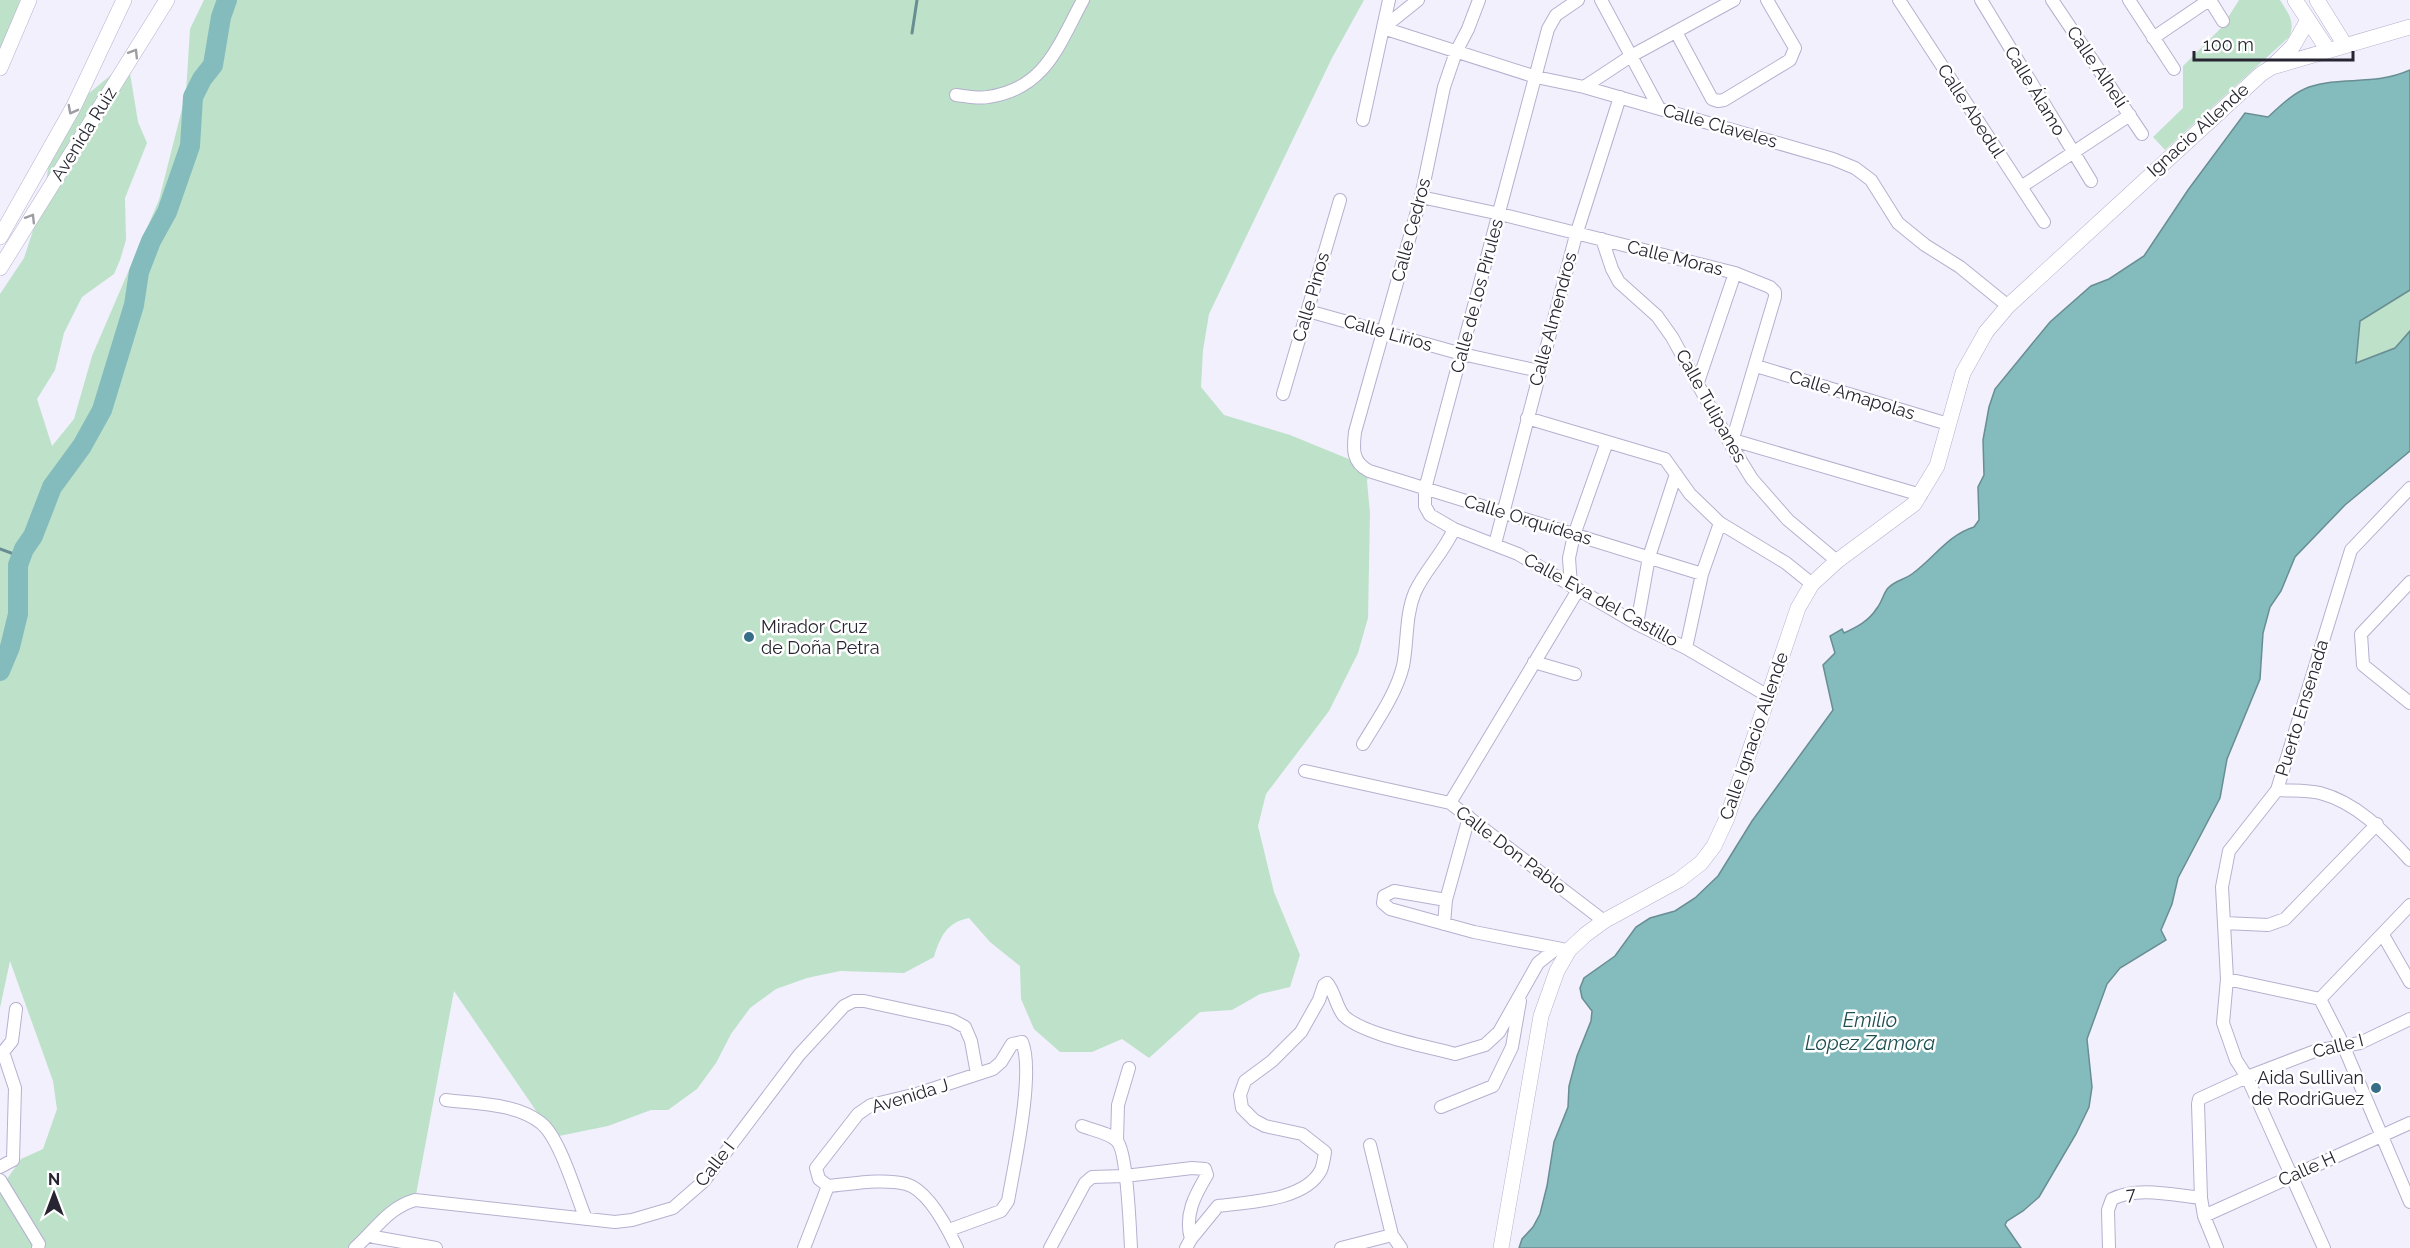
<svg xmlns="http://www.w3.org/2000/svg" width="2410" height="1248" viewBox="0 0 2410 1248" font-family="Raleway,sans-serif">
  <rect width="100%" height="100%" fill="#f2f0fd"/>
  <path fill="#bde1c9" d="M 0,0 L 26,0 L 0,69 Z
    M 204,0 L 1364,0 L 1332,58 L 1209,314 L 1203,350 L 1201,387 L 1224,415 L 1290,435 L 1356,462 L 1369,471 L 1367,481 L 1370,513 L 1368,618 L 1358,653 L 1329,711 L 1266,794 L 1258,826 L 1274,892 L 1300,955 L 1290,987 L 1260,994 L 1232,1010 L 1200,1012 L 1149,1058 L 1122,1039 L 1092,1052 L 1060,1052 L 1034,1029 L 1021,999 L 1020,966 L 990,942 L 969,918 C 947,922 940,937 934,957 L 904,973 L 840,971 L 807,978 L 776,989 L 750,1008 L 731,1034 L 716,1063 L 697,1089 L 668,1110 L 651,1110 L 608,1126 L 554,1137 L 454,991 L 415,1200 L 355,1248 L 0,1248 L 0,1189 L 21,1159 L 43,1149 L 57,1109 L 53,1081 L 10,961 L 0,1008 L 0,294 L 24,258 L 44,197 L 50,155 L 77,103 L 128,61 L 138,122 L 147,143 L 125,198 L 126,240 L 120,260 L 114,274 L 82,297 L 64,333 L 55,370 L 37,399 L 52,446 L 74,419 L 92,356 L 159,200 L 186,93 L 190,29 Z
    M 2239,0 L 2280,0 C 2288,13 2296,22 2289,37 L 2165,150 L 2153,137 L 2183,108 L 2183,66 L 2222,27 Z
    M 2410,290 L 2410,331 L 2395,348 L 2356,364 L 2360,321 Z"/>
  <path fill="#84bbbd" stroke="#688e93" stroke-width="1.5" d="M 2410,70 L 2410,290 L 2360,321 L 2356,363 L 2395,348 L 2410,331 L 2410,451 L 2345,505 L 2295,557 L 2281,591 L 2270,607 L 2263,633 L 2260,679 L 2227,759 L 2220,798 L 2178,878 L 2172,904 L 2161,930 L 2166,940 L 2120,968 L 2107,984 L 2087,1039 L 2092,1087 L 2089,1107 L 2076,1134 L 2039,1197 L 2023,1211 L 2007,1221 L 2005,1225 L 2021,1248 L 1519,1248 L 1522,1239 L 1533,1227 L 1540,1214 L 1547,1186 L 1554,1142 L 1568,1107 L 1569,1086 L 1577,1056 L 1591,1021 L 1592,1011 L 1582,998 L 1580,988 L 1584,978 L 1615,956 L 1636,927 L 1650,918 L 1675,911 L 1695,898 L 1718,876 L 1752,821 L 1833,710 L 1823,665 L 1835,653 L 1830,636 L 1842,629 L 1844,633 C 1857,627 1869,621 1877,608 C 1882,602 1883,594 1888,588 C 1896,580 1904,580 1912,574 C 1934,558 1948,535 1974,527 L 1979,520 L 1978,487 L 1984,475 L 1983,440 L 1989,407 L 1995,389 L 2050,322 L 2091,286 L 2109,279 L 2144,256 L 2188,190 L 2245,113 L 2268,117 C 2280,106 2293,93 2309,87 C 2341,76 2375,86 2410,70 Z"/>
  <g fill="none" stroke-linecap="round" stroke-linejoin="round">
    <path stroke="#688e93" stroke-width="3" d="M 912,33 L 917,0
      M 0,549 L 22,557"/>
    <path stroke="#84bbbd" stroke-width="20" d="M 0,671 L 10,647 L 18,614 L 18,565 L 24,549 L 33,536 L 52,487 L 82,446 L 102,410 L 134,305 L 139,272 L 151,241 L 167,212 L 190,146 L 193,97 L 202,79 L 213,65 L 221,17 L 227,0"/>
    <defs>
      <path id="minor" d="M 1479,0 L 1468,29 L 1456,52 L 1444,87 L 1421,197 L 1355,432 C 1353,449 1352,462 1369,471 L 1702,574
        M 1578,0 L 1556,15 L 1548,29 L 1425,489 L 1425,506 L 1430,515 L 1454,529 L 1518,554 L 1637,624 L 1686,648 L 1768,696
        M 1601,0 L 1659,108
        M 1899,0 L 2044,222
        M 1981,0 L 2091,181
        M 2052,0 L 2142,134
        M 2129,0 L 2174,69
        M 2210,0 L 2223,21
        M 1383,28 L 1536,77 L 1584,87 L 1833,159 L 1855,168 L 1871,180 L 1898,223 L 1925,245 L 1960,267 L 2008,306
        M 1383,28 L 1418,0
        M 1676,32 L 1712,99 L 1718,101
        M 2153,38 L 2209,0
        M 1584,87 L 1631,56 L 1734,0
        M 956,95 C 966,96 978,99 988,97 C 1045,89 1058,46 1083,0
        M 1718,101 L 1724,100 L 1790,60 L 1795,48 L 1767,0
        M 1363,120 L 1389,0
        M 2021,187 L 2130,115
        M 1421,197 L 1500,214 L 1735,273 L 1770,287 L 1775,292 L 1775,297 L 1731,445
        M 1602,239 L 1612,269 L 1619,282 L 1657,316 L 1672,337 L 1731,445 L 1752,479 L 1788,520 L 1837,561
        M 1308,311 L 1462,354 L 1539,371
        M 1756,366 L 1948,424
        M 1697,385 L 1735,273
        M 1283,394 L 1340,200
        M 1527,418 L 1665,459 L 1690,494 L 1720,523 L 1786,563 L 1812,584
        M 1733,440 L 1921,495
        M 1495,544 L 1576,235 L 1620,97
        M 2410,582 L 2361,634 L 2363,665 L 2410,703
        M 1571,586 L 1569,558 L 1574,535 L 1607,442
        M 1637,624 L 1649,557 L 1676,474
        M 1686,648 L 1702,574 L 1720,523
        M 1534,662 L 1575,674
        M 1363,744 C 1378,719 1396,694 1403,666 C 1408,641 1405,616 1415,592 C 1425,570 1444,552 1454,529
        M 1305,771 L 1450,803 L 1604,921
        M 2277,790 C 2291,791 2307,790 2320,793 C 2358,803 2384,832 2410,860
        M 1450,803 L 1578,590
        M 1446,900 L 1394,891 L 1384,896 L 1383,903 L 1390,909 L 1474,932 L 1562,949
        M 2224,923 L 2268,925 L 2285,919 L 2377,824
        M 1444,924 L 1446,900 L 1469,817
        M 2383,935 L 2410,982
        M 2227,979 L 2320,999
        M 2320,999 L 2340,1038 L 2410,1202
        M 2320,999 L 2410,905
        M 446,1100 C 476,1104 516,1103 541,1123 C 560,1138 576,1195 586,1219
        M 1441,1107 L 1493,1086 L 1512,1047 L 1520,1001
        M 1082,1126 C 1092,1130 1110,1133 1117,1141 C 1127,1151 1130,1230 1131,1248
        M 1117,1140 L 1118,1105 L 1129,1068
        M 1370,1145 L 1392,1235 L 1401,1248
        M 0,1167 L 13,1160 L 15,1088 L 3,1052 L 12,1041 L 16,1009
        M 0,1180 L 39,1244 L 38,1248
        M 2204,1216 L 2410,1123
        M 949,1230 L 1001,1211 L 1008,1201 C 1014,1166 1035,1072 1022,1042 L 1012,1044 L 1001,1062 L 993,1069 L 917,1094 L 871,1105 L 858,1114 L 816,1168 L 819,1179 L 828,1186 C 852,1184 882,1178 906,1184 C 928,1190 948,1229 957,1248
        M 374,1237 L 436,1248
        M 355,1248 C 376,1229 388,1208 415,1200 L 615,1222 L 632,1220 L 673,1208 L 704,1181 L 799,1055 L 844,1006 L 854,1001 L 864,1001 L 952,1020 L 965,1027 L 971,1041 L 977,1074
        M 804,1248 L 828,1186
        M 1050,1248 L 1085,1183 L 1092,1177 L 1125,1176 L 1192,1168 L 1205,1169 L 1207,1175 C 1195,1195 1184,1215 1191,1239
        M 1186,1248 L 1191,1239 L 1218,1206 C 1248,1202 1305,1201 1321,1170 C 1323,1165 1324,1158 1325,1152 L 1302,1134 L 1265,1126 L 1254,1120 L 1242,1108 L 1240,1095 L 1245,1081 L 1272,1061 L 1301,1032 L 1319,1000 L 1324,985 L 1327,983 C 1335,992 1336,1007 1344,1016 C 1364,1035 1426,1046 1455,1054 L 1485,1045 L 1499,1032 L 1538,963 L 1557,948
        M 1341,1248 L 1392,1235
        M 2109,1248 L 2108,1210 L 2112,1199 C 2137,1186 2173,1195 2201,1198
        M 2217,1248 L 2204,1216 L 2201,1198 L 2198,1104 L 2199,1099 L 2247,1077 L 2315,1051 L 2360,1043 L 2410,1019
        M 2324,1248 L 2247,1077 L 2236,1060 L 2223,1023 L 2227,979 L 2222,887 L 2229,851 L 2277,790 L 2351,550 L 2410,488"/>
      <path id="tertiary" d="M 2295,0 L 2328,50
        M 2317,0 L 2345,45
        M 2274,65 L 2293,46 L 2308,20
        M 0,68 L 29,0
        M 0,237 L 74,106 L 124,0
        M 0,268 L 167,0
        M 1501,1248 L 1541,1016 L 1557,971 L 1569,950 L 1585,935 L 1604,921 L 1679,880 L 1701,863 L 1714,846 L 1727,818 L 1798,608 L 1812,584 L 1837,561 L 1914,504 L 1937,466 L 1963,373 L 1986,332 L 2008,306 L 2261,74 L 2272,67 L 2410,27"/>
    </defs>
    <use href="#minor" stroke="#b6b0cf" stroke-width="14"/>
    <use href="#tertiary" stroke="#b6b0cf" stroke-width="16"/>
    <use href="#minor" stroke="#fff" stroke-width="12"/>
    <use href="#tertiary" stroke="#fff" stroke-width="15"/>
  </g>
  <defs><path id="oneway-chevron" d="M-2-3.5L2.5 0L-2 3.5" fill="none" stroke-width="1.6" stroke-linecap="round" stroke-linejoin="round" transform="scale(1.5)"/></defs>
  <g stroke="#9e9da2">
    <use href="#oneway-chevron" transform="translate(134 53) rotate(-58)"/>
    <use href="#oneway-chevron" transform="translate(72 110) rotate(118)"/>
    <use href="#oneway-chevron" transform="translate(31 218) rotate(-58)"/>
  </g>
  <g fill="#366e88" stroke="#fff" stroke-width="2">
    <circle cx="749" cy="637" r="6"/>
    <circle cx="2376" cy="1088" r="6"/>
  </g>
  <g text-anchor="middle" stroke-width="5" stroke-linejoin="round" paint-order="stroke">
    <g font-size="18" fill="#272531" stroke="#fff">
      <text transform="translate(2097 67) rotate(56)" y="6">Calle Alhelí</text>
      <text transform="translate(2035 91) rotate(59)" y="6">Calle Álamo</text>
      <text transform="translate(1971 111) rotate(57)" y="6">Calle Abedul</text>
      <text transform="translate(1720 126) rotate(16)" y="6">Calle Claveles</text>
      <text transform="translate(2198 130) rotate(-42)" y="6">Ignacio Allende</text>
      <text transform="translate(84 134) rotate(-58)" y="6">Avenida Ruiz</text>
      <text transform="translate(1411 230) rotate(-75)" y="6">Calle Cedros</text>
      <text transform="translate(1675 258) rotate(14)" y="6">Calle Moras</text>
      <text transform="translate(1477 296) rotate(-75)" y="6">Calle de los Pirules</text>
      <text transform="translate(1311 297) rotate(-74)" y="6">Calle Pinos</text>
      <text transform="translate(1553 319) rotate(-75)" y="6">Calle Almendros</text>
      <text transform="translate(1388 333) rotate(16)" y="6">Calle Lirios</text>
      <text transform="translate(1852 395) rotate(17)" y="6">Calle Amapolas</text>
      <text transform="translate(1711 406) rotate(61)" y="6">Calle Tulipanes</text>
      <text transform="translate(1528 520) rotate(17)" y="6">Calle Orquídeas</text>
      <text transform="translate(1601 600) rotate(29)" y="6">Calle Eva del Castillo</text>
      <text transform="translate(2302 708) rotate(-73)" y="6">Puerto Ensenada</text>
      <text transform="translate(1754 736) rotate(-71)" y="6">Calle Ignacio Allende</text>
      <text transform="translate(1511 850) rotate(37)" y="6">Calle Don Pablo</text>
      <text transform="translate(2338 1046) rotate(-14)" y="6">Calle I</text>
      <text transform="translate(910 1096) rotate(-17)" y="6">Avenida J</text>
      <text transform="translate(715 1164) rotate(-52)" y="6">Calle I</text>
      <text transform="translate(2307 1169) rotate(-24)" y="6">Calle H</text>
      <text transform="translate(2131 1194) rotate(-6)" y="6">7</text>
    </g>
    <g font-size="18" fill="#272531" stroke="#fff" text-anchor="start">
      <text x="761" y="633">Mirador Cruz<tspan x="761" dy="21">de Doña Petra</tspan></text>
      <text x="2364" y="1084" text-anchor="end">Aida Sullivan<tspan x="2364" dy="21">de RodriGuez</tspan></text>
    </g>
    <g font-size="20" font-style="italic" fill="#1e4f51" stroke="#fff">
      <text x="1870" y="1027">Emilio<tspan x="1870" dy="23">Lopez Zamora</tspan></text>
    </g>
  </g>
  <g transform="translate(54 1194)" stroke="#ffffff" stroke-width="4.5" paint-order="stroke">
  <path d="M0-4.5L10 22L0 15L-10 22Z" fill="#272531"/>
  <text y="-9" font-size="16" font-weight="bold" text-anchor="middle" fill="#272531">N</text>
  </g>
  <path d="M2194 51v9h159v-9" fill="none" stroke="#272531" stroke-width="3"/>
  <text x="2203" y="51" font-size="18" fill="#272531" stroke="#ffffff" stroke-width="4.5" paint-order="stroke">100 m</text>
</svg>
